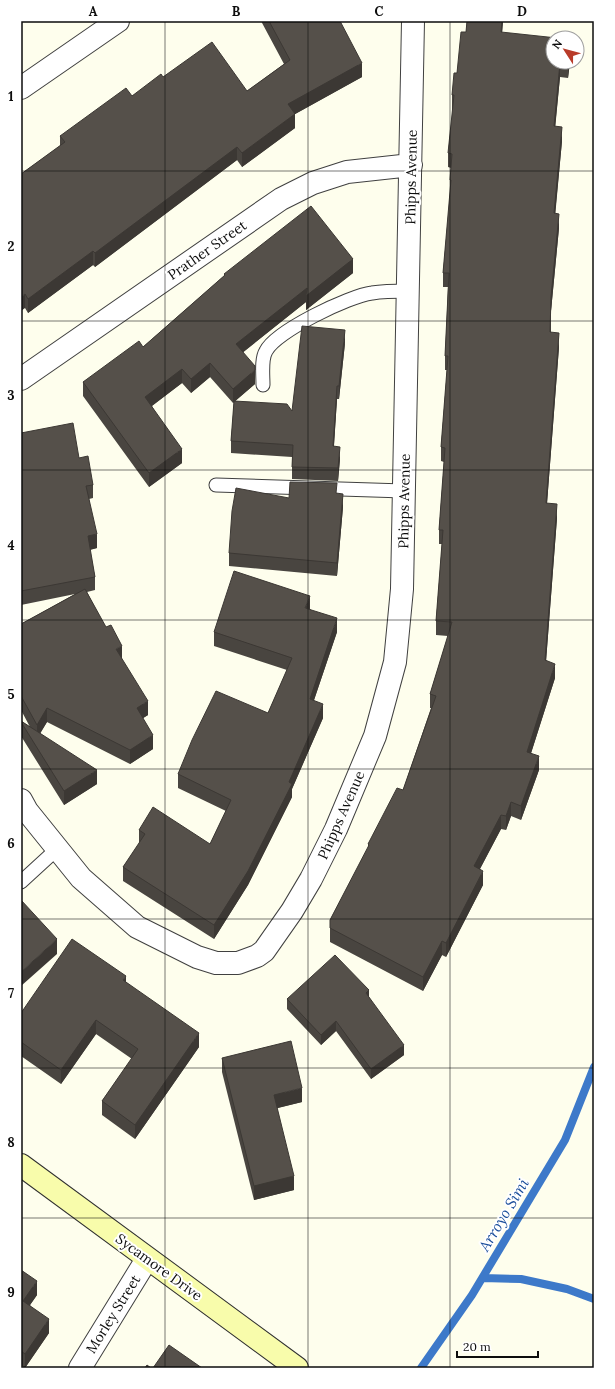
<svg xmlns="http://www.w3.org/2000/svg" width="615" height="1389" viewBox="0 0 615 1389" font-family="Lora,serif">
  <rect width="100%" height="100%" fill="#fefeed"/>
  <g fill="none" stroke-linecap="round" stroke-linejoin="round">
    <path stroke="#3d79c9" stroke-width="8" d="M 483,1278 L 521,1279 L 567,1289 L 594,1299
      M 421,1368 L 472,1295 L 565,1140 L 594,1067"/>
    <defs>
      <path id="lane" d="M 263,385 C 263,375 261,359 266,351 C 276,331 349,296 372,293 C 384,291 397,291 409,291
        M 216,485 L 404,491
        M 21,882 L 57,849"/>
      <path id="street" d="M 21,88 L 118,21
        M 21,379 L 281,199 L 313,183 L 347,172 L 411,165
        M 21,800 L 27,811 L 81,878 L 137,927 L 197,957 L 216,963 L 238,963 L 257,956 L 264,951 L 292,911 L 311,879 L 336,829 L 375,736 L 395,662 L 402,589 L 413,21
        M 80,1368 L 147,1259"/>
      <path id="secondary" d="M 21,1165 L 297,1368"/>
    </defs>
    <use href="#lane" stroke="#404040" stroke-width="15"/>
    <use href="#street" stroke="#404040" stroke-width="24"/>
    <use href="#secondary" stroke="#2f2f2f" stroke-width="24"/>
    <use href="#lane" stroke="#fff" stroke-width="13"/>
    <use href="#street" stroke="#fff" stroke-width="22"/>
    <use href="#secondary" stroke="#f8fcab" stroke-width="22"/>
  </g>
  <path fill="#494540" d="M 261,21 L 340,21 L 362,77 L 295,114 L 295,128 L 242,167 L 237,160 L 95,267 L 93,265 L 28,313 L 25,308 L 21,174 L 60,146 L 60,136 L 132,96 L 163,77 L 247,91 L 284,64 Z
    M 467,21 L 503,21 L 502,33 L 553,62 L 570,62 L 568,78 L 560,77 L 555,127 L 562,141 L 555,214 L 559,228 L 551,311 L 551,332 L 559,347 L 547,503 L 557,518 L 546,661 L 555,678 L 531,753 L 539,770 L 521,820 L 511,816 L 506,830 L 501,829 L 480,869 L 483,885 L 446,957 L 442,955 L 423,991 L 330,942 L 330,920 L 368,848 L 368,844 L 403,790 L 431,708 L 430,708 L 430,694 L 448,636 L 436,635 L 436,621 L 442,544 L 439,544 L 439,530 L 444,462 L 441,461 L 441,447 L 447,370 L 445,370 L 445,356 L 448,287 L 443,287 L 443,273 L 450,194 L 450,180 L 451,168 L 448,167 L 448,153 L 453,109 L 452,109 L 452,95 L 466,32 Z
    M 353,273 L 306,310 L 306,302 L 243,352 L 255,384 L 235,401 L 292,411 L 345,343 L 339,399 L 337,399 L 334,446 L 340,459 L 338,481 L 292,479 L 292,457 L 231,453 L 231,441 L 234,402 L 233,403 L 210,377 L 191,393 L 182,383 L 152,406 L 182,463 L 149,487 L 83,396 L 83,382 L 143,347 L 224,276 L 224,274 Z
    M 21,433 L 79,458 L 93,485 L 93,498 L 89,499 L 97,548 L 90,550 L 95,577 L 95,590 L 87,592 L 122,660 L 148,715 L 143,718 L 153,749 L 130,764 L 47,722 L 40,733 L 97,784 L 64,805 L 21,736 L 21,721 L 30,727 L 21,710 L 21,624 L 75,594 L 21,605 Z
    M 337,493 L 343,507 L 337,576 L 229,566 L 229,553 L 289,498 Z
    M 310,609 L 337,632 L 314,700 L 323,718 L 292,789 L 292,797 L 248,885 L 214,939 L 123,881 L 123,867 L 139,844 L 139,830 L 210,844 L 226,811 L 178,788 L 178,774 L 268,713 L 287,670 L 214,646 L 214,632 Z
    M 126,982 L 199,1047 L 135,1139 L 102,1115 L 102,1101 L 132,1059 L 96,1034 L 61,1084 L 21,1056 L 21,1013 Z
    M 369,997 L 404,1055 L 371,1079 L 336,1031 L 321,1045 L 287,1009 L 287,999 Z
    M 222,1058 L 302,1102 L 277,1108 L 294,1190 L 254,1200 L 222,1072 Z
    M 21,1270 L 37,1295 L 30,1305 L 49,1333 L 25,1368 L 21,1365 Z"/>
  <path fill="#3c3834" d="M 502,21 L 503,21 L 501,47 L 501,32 Z
    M 568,62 L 570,62 L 568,78 Z
    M 362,63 L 362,77 L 288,118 L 288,104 Z
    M 560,63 L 560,77 L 554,140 L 554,126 Z
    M 295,114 L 295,128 L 242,167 L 242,153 Z
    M 562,127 L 562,141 L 554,228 L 554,213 Z
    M 237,147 L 237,160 L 95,267 L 95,253 Z
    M 559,214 L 559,228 L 551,311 L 551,297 Z
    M 93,251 L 93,265 L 28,313 L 28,299 Z
    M 353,259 L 353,273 L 306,310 L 306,302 L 236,358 L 236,344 L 307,288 Z
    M 25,294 L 25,308 L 21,311 L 21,297 Z
    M 345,330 L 345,343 L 339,399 L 339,386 Z
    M 559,333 L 559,347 L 546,517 L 546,503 Z
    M 210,363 L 210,377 L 191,393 L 191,379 Z
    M 182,369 L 182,383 L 145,411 L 145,397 Z
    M 255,370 L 255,384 L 233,403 L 233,389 Z
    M 337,386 L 337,399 L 333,459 L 333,446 Z
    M 340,447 L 340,459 L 338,481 L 338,468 Z
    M 182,449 L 182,463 L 149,487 L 149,473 Z
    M 343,494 L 343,507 L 337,576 L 337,563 Z
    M 557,504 L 557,518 L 545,675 L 545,660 Z
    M 97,534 L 97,548 L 88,550 L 88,536 Z
    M 310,596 L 310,610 L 305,608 Z
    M 337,618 L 337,632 L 310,712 L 310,699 Z
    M 122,646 L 122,660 L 116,649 Z
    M 555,664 L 555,678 L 527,766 L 527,752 Z
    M 148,701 L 148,715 L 137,722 L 137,708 Z
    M 323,704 L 323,718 L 292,789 L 292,797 L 248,885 L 214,939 L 214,925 L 289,782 Z
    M 47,708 L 47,722 L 37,739 L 37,725 Z
    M 153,735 L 153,749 L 130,764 L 130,750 Z
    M 539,756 L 539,770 L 521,820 L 521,806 Z
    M 97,770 L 97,784 L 64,805 L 64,791 Z
    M 511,802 L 511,816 L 506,830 L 506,816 Z
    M 501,815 L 501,829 L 474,880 L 474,866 Z
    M 483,871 L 483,885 L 446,957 L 446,943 Z
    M 57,939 L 57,954 L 21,986 L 21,972 Z
    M 442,941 L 442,955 L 423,991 L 423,977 Z
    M 126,976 L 126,990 L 123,980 Z
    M 369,990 L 369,1000 L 366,993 Z
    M 96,1020 L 96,1034 L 61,1084 L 61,1070 Z
    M 336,1021 L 336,1031 L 321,1045 L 321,1035 Z
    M 199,1033 L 199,1047 L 135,1139 L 135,1125 Z
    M 404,1045 L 404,1055 L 371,1079 L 371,1069 Z
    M 302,1088 L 302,1102 L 274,1109 L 274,1095 Z
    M 294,1176 L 294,1190 L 254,1200 L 254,1186 Z
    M 37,1281 L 37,1295 L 23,1315 L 23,1301 Z
    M 49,1319 L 49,1333 L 25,1368 L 25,1354 Z"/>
  <path fill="#55504a" stroke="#3c3834" d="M 269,21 L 340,21 L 362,63 L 288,104 L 295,114 L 242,153 L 237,147 L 95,253 L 93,251 L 28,299 L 25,294 L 21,297 L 21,174 L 65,142 L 60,136 L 126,88 L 132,96 L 161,74 L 163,77 L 212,42 L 247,91 L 290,60 Z
    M 467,21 L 502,21 L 501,32 L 557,38 L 553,38 L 553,62 L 568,62 L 568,64 L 560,63 L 554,126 L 562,127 L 554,213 L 559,214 L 551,297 L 550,332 L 559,333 L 546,503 L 557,504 L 545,660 L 555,664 L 527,752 L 539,756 L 521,806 L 511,802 L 506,816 L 501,815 L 474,866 L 483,871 L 446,943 L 442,941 L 423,977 L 330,928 L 330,920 L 369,845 L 368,844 L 397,788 L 403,790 L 436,696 L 430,694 L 452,622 L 436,621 L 443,530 L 439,530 L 445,448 L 441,447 L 448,356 L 445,356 L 449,273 L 443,273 L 451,180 L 450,180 L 452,154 L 448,153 L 454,95 L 452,95 L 454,73 L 457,73 L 461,32 L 466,32 Z
    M 311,206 L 353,259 L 306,296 L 307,288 L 236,344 L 255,366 L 255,370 L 233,389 L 210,363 L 191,379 L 182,369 L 145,397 L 182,449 L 149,473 L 83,382 L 139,341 L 143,347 L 225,275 L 224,274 Z
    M 302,326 L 345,330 L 339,386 L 337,386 L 333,446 L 340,447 L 338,468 L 292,467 L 293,445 L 231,441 L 234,401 L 287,404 L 292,411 Z
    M 73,423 L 79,458 L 88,456 L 93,485 L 86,486 L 97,534 L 88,536 L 95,577 L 21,591 L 21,433 Z
    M 290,482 L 337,483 L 336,493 L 343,494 L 337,563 L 229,553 L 232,511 L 236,488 L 289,498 Z
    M 234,571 L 310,596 L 305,608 L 337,618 L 310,699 L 323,704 L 289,782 L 292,784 L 248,871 L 214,925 L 123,867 L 145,834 L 139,830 L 153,807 L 210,844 L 231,800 L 178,774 L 192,740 L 216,691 L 268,713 L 292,658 L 214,632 Z
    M 85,589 L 106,627 L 111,625 L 122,646 L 116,649 L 148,701 L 137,708 L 153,735 L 130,750 L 47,708 L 37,725 L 21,696 L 21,624 Z
    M 21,721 L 97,770 L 64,791 L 21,722 Z
    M 21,900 L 57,939 L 21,972 Z
    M 72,939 L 126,976 L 123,980 L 199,1033 L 135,1125 L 102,1101 L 138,1049 L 96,1020 L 61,1070 L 21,1042 L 21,1013 Z
    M 335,955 L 369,990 L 366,993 L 404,1045 L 371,1069 L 336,1021 L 321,1035 L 287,999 Z
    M 291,1041 L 302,1088 L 274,1095 L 294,1176 L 254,1186 L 222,1058 Z
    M 21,1270 L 37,1281 L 23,1301 L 49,1319 L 25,1354 L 21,1351 Z
    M 169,1345 L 202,1368 L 153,1368 Z
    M 147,1365 L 151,1368 L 145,1368 Z"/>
  <path fill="none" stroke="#0d0d0d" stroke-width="1" stroke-opacity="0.55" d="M 165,21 L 165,1368M 308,21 L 308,1368M 450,21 L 450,1368M 21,171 L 594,171M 21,321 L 594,321M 21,470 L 594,470M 21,620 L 594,620M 21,769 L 594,769M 21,919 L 594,919M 21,1068 L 594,1068M 21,1218 L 594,1218"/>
  <g text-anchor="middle" stroke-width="4" stroke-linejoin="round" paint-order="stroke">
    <g font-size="14" fill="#0d0d0d" stroke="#fff">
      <text transform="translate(411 177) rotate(-89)" y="5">Phipps Avenue</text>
      <text transform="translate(207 250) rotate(-35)" y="5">Prather Street</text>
      <text transform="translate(404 501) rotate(-89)" y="5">Phipps Avenue</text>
      <text transform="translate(341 815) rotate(-66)" y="5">Phipps Avenue</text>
      <text transform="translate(159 1267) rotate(36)" y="5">Sycamore Drive</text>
      <text transform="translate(113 1314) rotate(-58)" y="5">Morley Street</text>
    </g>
    <g font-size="15" font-style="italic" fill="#1a4d9b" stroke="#fff">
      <text transform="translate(504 1215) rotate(-59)" y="5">Arroyo Simi</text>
    </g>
  </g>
  <rect width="615" height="1389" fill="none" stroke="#ffffff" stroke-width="44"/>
  <g transform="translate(565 50) rotate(306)"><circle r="19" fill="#ffffff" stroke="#9e9e9e"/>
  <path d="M0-3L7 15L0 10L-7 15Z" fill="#b93b29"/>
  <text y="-6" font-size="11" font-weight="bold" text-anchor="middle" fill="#0d0d0d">N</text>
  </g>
  <path d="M457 1351v6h81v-6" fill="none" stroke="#0d0d0d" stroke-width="2"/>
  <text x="463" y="1351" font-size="12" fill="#0d0d0d" stroke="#ffffff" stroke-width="3" paint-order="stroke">20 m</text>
  <rect x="22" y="22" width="571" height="1345" fill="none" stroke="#0d0d0d" stroke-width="1.5"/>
  <g font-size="13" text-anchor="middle" font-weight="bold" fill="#0d0d0d">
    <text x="93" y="16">A</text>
    <text x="236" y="16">B</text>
    <text x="379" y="16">C</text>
    <text x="522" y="16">D</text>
    <text x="11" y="101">1</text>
    <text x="11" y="251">2</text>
    <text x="11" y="400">3</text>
    <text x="11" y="550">4</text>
    <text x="11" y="699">5</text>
    <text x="11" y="848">6</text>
    <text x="11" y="998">7</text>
    <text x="11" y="1147">8</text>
    <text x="11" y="1297">9</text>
  </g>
</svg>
